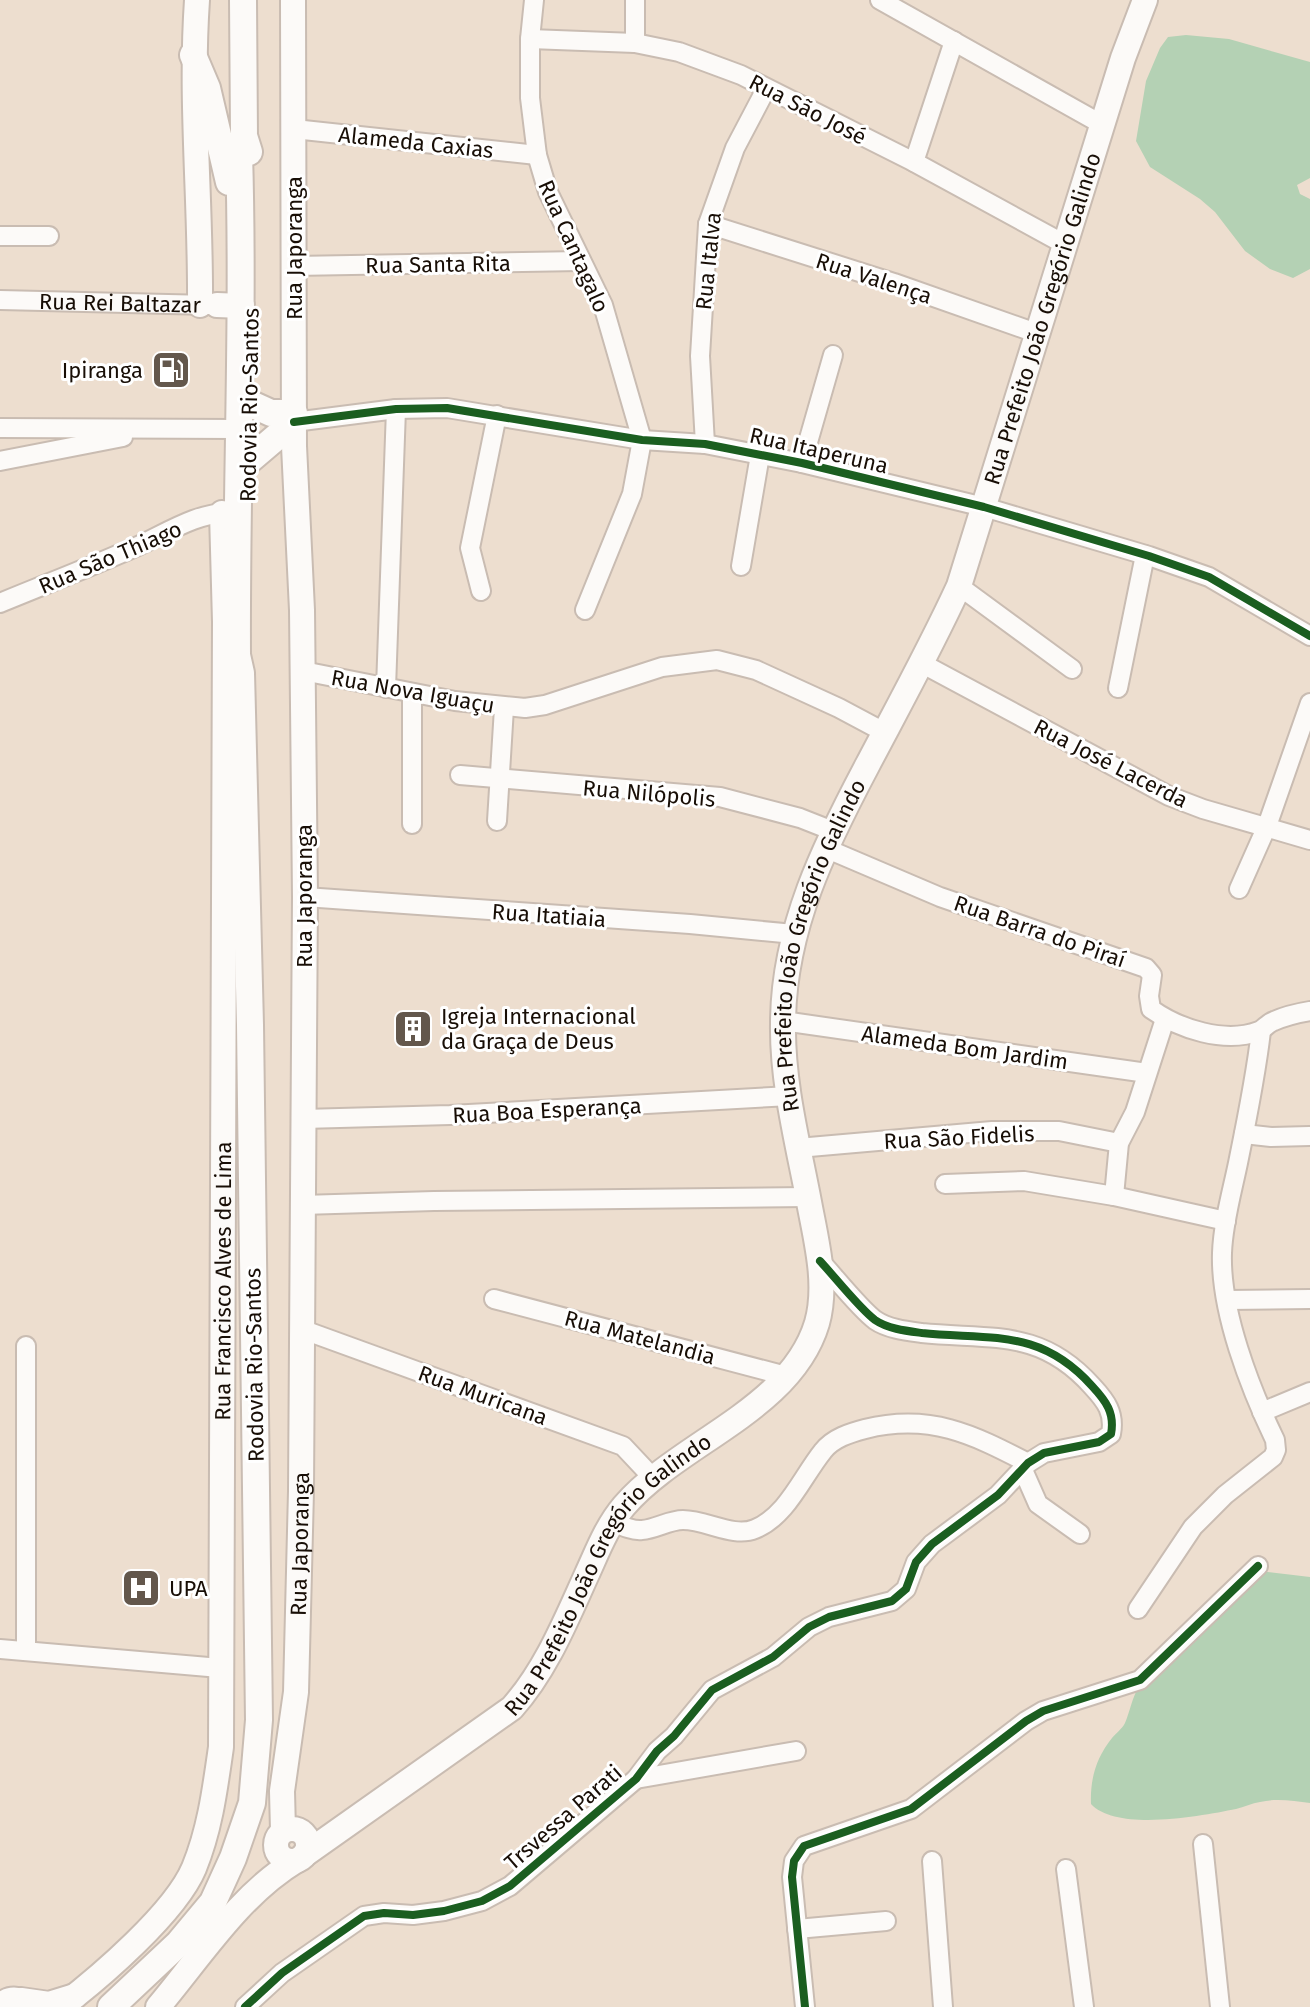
<svg xmlns="http://www.w3.org/2000/svg" width="1310" height="2007" viewBox="0 0 1310 2007" font-family="'Fira Sans',sans-serif">
  <rect width="100%" height="100%" fill="#eddecf"/>
  <path fill="#b4d1b4" d="M 1186,35 L 1229,39 L 1310,62 L 1310,178 L 1297,185 L 1300,194 L 1310,199 L 1310,269 L 1293,278 L 1270,269 L 1245,251 L 1215,212 L 1200,199 L 1150,167 L 1136,141 L 1146,81 L 1160,48 L 1168,37 Z
    M 1260,1571 L 1310,1577 L 1310,1803 C 1294,1801 1276,1798 1260,1802 C 1252,1803 1244,1807 1236,1809 C 1201,1816 1117,1832 1091,1804 C 1090,1779 1096,1758 1112,1738 C 1116,1733 1122,1729 1125,1723 C 1130,1711 1132,1698 1139,1686 Z"/>
  <g fill="none" stroke-linecap="round" stroke-linejoin="round">
    <defs>
      <g id="minor">
        <path d="M 534,0 L 530,39 L 530,98 L 537,155 L 548,192 L 603,305 L 642,440 L 632,494 L 585,610"/>
        <path d="M 635,0 L 635,43"/>
        <path d="M 880,0 L 1103,125"/>
        <path d="M 530,39 L 635,43 L 679,52 L 741,75 L 914,162 L 1066,245"/>
        <path d="M 294,129 L 537,155"/>
        <path d="M 914,162 L 954,41"/>
        <path d="M 708,224 L 894,283 L 1039,334"/>
        <path d="M 0,236 L 49,236"/>
        <path d="M 294,266 L 581,261"/>
        <path id="s1" d="M 0,300 L 210,305"/>
        <path d="M 294,422 L 396,409 L 447,408 L 642,440 L 705,444 L 802,463 L 984,507 L 1149,556 L 1209,577 L 1310,636"/>
        <path d="M 0,428 L 238,429"/>
        <path d="M 705,444 L 700,356 L 708,224 L 735,148 L 766,89"/>
        <path d="M 0,461 L 123,437"/>
        <path d="M 802,463 L 833,355"/>
        <path d="M 741,566 L 760,455"/>
        <path d="M 959,586 L 1072,669"/>
        <path d="M 481,591 L 470,548 L 497,415"/>
        <path d="M 0,603 C 46,584 93,566 138,546 C 166,533 200,511 231,513"/>
        <path d="M 921,663 L 1169,796 L 1203,809 L 1310,840"/>
        <path d="M 303,671 L 455,701 L 525,708 L 545,705 L 662,667 L 717,660 L 756,670 L 839,708 L 884,732"/>
        <path d="M 386,688 L 396,409"/>
        <path d="M 1118,688 L 1145,555"/>
        <path d="M 460,775 L 720,797 L 800,818 L 833,831"/>
        <path d="M 497,821 L 504,708"/>
        <path d="M 412,824 L 412,693"/>
        <path d="M 825,848 L 940,897 L 1146,968 L 1152,975 L 1149,996 L 1151,1009 C 1179,1029 1225,1044 1259,1031 C 1264,1029 1268,1023 1274,1021 C 1285,1016 1298,1013 1310,1011"/>
        <path d="M 1239,889 L 1267,826 L 1310,703"/>
        <path d="M 305,897 L 690,924 L 794,934"/>
        <path d="M 783,1021 L 1147,1073"/>
        <path d="M 303,1119 L 450,1115 L 790,1096"/>
        <path d="M 1244,1134 L 1271,1137 L 1310,1136"/>
        <path d="M 798,1148 L 992,1131 L 1059,1131 L 1119,1143"/>
        <path d="M 945,1184 L 1024,1181 L 1114,1196 L 1226,1221"/>
        <path d="M 1114,1196 L 1119,1143 L 1135,1112 L 1165,1019"/>
        <path d="M 302,1205 L 434,1201 L 808,1197"/>
        <path d="M 494,1299 L 786,1376"/>
        <path d="M 1228,1300 L 1310,1299"/>
        <path d="M 301,1329 L 623,1446 L 654,1479"/>
        <path d="M 26,1346 L 26,1651"/>
        <path d="M 1262,1412 L 1310,1392"/>
        <path d="M 1023,1470 L 1038,1504 L 1080,1534"/>
        <path d="M 613,1522 C 622,1526 632,1531 642,1530 C 656,1529 669,1520 683,1520 C 707,1520 733,1538 755,1529 C 787,1516 802,1477 823,1451 C 833,1438 850,1433 865,1429 C 930,1413 972,1434 1028,1463"/>
        <path d="M 1138,1609 L 1193,1527 L 1225,1495 L 1273,1457 L 1276,1450 L 1275,1440 C 1250,1388 1220,1311 1222,1253 C 1223,1223 1232,1192 1238,1163 C 1247,1119 1256,1075 1261,1031"/>
        <path d="M 0,1649 L 220,1668"/>
        <path d="M 636,1779 L 796,1751"/>
        <path d="M 1203,1844 L 1220,2007"/>
        <path d="M 932,1861 L 943,2007"/>
        <path d="M 1066,1869 L 1084,2007"/>
        <path d="M 797,1929 L 886,1921"/>
        <path d="M 245,2007 L 282,1973 L 364,1916 L 384,1913 L 413,1915 L 444,1911 L 482,1901 L 510,1886 L 636,1779 L 657,1751 L 674,1736 L 712,1690 L 773,1657 L 809,1627 L 829,1617 L 892,1601 L 906,1589 L 916,1562 L 932,1544 L 998,1495 L 1028,1463 L 1044,1453 L 1099,1442 L 1111,1434 C 1115,1413 1106,1401 1092,1386 C 1040,1328 991,1340 922,1333 C 907,1331 888,1329 875,1320 C 860,1309 834,1276 820,1261"/>
        <path d="M 805,2007 L 792,1877 L 794,1861 L 804,1846 L 911,1809 L 1026,1721 L 1043,1711 L 1140,1680 L 1258,1566"/>
      </g>
      <g id="major">
        <path d="M 197,0 C 190,101 201,203 200,305"/>
        <path d="M 217,305 L 242,306"/>
        <circle cx="292" cy="1845" r="16"/>
        <path id="s2" d="M 283,1831 L 282,1791 L 296,1692 L 301,1491 L 305,897 L 302,610 L 294,446 L 293,0"/>
        <path id="s3" d="M 304,1855 L 512,1708 C 546,1670 566,1620 587,1574 C 598,1550 607,1526 624,1506 C 679,1442 791,1410 817,1323 C 828,1284 816,1240 809,1202 C 798,1144 782,1083 783,1024 C 783,929 825,845 868,764 C 899,705 931,647 959,586 L 1123,58 L 1145,0"/>
        <path d="M 21,2000 L 49,2004 L 75,1996"/>
        <path d="M 0,2007 C 8,1997 20,1997 28,2007"/>
        <path id="s4" d="M 61,2007 C 100,1977 175,1913 194,1868 C 210,1829 215,1789 221,1747 L 225,622 L 222,513"/>
        <path d="M 158,2007 C 201,1956 239,1895 297,1860"/>
      </g>
      <path id="highway" d="M 243,0 L 244,136 L 249,152
        M 193,55 L 207,88 L 229,182
        M 249,403 L 271,413 L 294,413
        M 247,462 L 294,422
        M 111,2007 L 178,1944 L 213,1902 L 233,1858 L 252,1803 L 259,1720 L 250,1025 L 241,673 L 237,655 C 236,488 244,320 239,153 L 244,136"/>
    </defs>
    <use href="#minor" stroke="#c9bcb2" stroke-width="22"/>
    <use href="#major" stroke="#c9bcb2" stroke-width="28"/>
    <use href="#highway" stroke="#c9bcb2" stroke-width="30"/>
    <use href="#minor" stroke="#fcfaf8" stroke-width="18"/>
    <use href="#major" stroke="#fcfaf8" stroke-width="24"/>
    <use href="#highway" stroke="#fcfaf8" stroke-width="26"/>
    <defs>
      <path id="cycleway" d="M 294,422 L 396,409 L 447,408 L 642,440 L 705,444 L 802,463 L 984,507 L 1149,556 L 1209,577 L 1310,636
        M 245,2007 L 282,1973 L 364,1916 L 384,1913 L 413,1915 L 444,1911 L 482,1901 L 510,1886 L 636,1779 L 657,1751 L 674,1736 L 712,1690 L 773,1657 L 809,1627 L 829,1617 L 892,1601 L 906,1589 L 916,1562 L 932,1544 L 998,1495 L 1028,1463 L 1044,1453 L 1099,1442 L 1111,1434 C 1115,1413 1106,1401 1092,1386 C 1040,1328 991,1340 922,1333 C 907,1331 888,1329 875,1320 C 860,1309 834,1276 820,1261
        M 805,2007 L 792,1877 L 794,1861 L 804,1846 L 911,1809 L 1026,1721 L 1043,1711 L 1140,1680 L 1258,1566"/>
    </defs>
    <use href="#cycleway" stroke="#fff" stroke-width="13"/>
    <use href="#cycleway" stroke="#1b5e20" stroke-width="8"/>
  </g>
  <defs>
    <symbol id="fuel-square" viewBox="-11 -11 22 22"><rect x="-9" y="-9" width="18" height="18" rx="4" fill="#63574c" stroke="#fff"/><path d="M-5.5-6h7V0h2V4h1.3V-2.5L3-4.5l.8-.8L6-3V5H2.5V1h-1V6h-7ZM-4.2-4.7v3.2H.2V-4.7Z" fill="#fff"/></symbol>
    <symbol id="building-square" viewBox="-11 -11 22 22"><rect x="-9" y="-9" width="18" height="18" rx="4" fill="#63574c" stroke="#fff"/><path d="M-4-6H4V6H1V3H-1V6H-4ZM-2.5-4.3h1.7v1.8h-1.7ZM.8-4.3h1.7v1.8H.8ZM-2.5-1h1.7V.8h-1.7ZM.8-1h1.7V.8H.8Z" fill="#fff"/></symbol>
    <symbol id="hospital-square" viewBox="-11 -11 22 22"><rect x="-9" y="-9" width="18" height="18" rx="4" fill="#63574c" stroke="#fff"/><path d="M-5-5h3v3.5h4V-5h3V5h-3V1.5h-4V5h-3Z" fill="#fff"/></symbol>
  </defs>
  <g fill-rule="evenodd">
    <use href="#fuel-square" x="149" y="348" width="44" height="44"/>
    <use href="#building-square" x="391" y="1007" width="44" height="44"/>
    <use href="#hospital-square" x="119" y="1566" width="44" height="44"/>
  </g>
  <g text-anchor="middle" stroke-width="6" stroke-linejoin="round" paint-order="stroke">
    <g font-size="22" fill="#180e06" stroke="#fff">
      <text transform="translate(808 109) rotate(27)" y="8">Rua São José</text>
      <text transform="translate(416 142) rotate(6)" y="8">Alameda Caxias</text>
      <text transform="translate(574 246) rotate(66)" y="8">Rua Cantagalo</text>
      <text transform="translate(294 248) rotate(-90)" y="8">Rua Japoranga</text>
      <text transform="translate(708 261) rotate(-84)" y="8">Rua Italva</text>
      <text transform="translate(438 264) rotate(-1)" y="8">Rua Santa Rita</text>
      <text transform="translate(874 278) rotate(18)" y="8">Rua Valença</text>
      <text dy="8" stroke="none"><textPath href="#s1" startOffset="120">Rua Rei Baltazar</textPath></text>
      <text dy="8" stroke="none"><textPath href="#s3" startOffset="1816">Rua Prefeito João Gregório Galindo</textPath></text>
      <text transform="translate(249 405) rotate(-89)" y="8">Rodovia Rio-Santos</text>
      <text transform="translate(819 450) rotate(13)" y="8">Rua Itaperuna</text>
      <text transform="translate(110 557) rotate(-23)" y="8">Rua São Thiago</text>
      <text transform="translate(413 691) rotate(10)" y="8">Rua Nova Iguaçu</text>
      <text transform="translate(1111 763) rotate(27)" y="8">Rua José Lacerda</text>
      <text transform="translate(649 793) rotate(5)" y="8">Rua Nilópolis</text>
      <text transform="translate(304 896) rotate(-90)" y="8">Rua Japoranga</text>
      <text transform="translate(549 915) rotate(4)" y="8">Rua Itatiaia</text>
      <text transform="translate(1040 931) rotate(19)" y="8">Rua Barra do Piraí</text>
      <text dy="8" stroke="none"><textPath href="#s3" startOffset="1144">Rua Prefeito João Gregório Galindo</textPath></text>
      <text transform="translate(965 1047) rotate(8)" y="8">Alameda Bom Jardim</text>
      <text transform="translate(547 1110) rotate(-3)" y="8">Rua Boa Esperança</text>
      <text transform="translate(959 1137) rotate(-3)" y="8">Rua São Fidelis</text>
      <text dy="8" stroke="none"><textPath href="#s4" startOffset="784">Rua Francisco Alves de Lima</textPath></text>
      <text transform="translate(640 1337) rotate(15)" y="8">Rua Matelandia</text>
      <text transform="translate(254 1365) rotate(-91)" y="8">Rodovia Rio-Santos</text>
      <text transform="translate(483 1395) rotate(20)" y="8">Rua Muricana</text>
      <text dy="8" stroke="none"><textPath href="#s2" startOffset="288">Rua Japoranga</textPath></text>
      <text dy="8" stroke="none"><textPath href="#s3" startOffset="422">Rua Prefeito João Gregório Galindo</textPath></text>
      <text transform="translate(563 1817) rotate(-41)" y="8">Trsvessa Parati</text>
    </g>
    <g font-size="22" fill="#180e06" stroke="#fff" text-anchor="start">
      <text x="143" y="378" text-anchor="end">Ipiranga</text>
      <text x="441" y="1024">Igreja Internacional<tspan x="441" dy="25">da Graça de Deus</tspan></text>
      <text x="169" y="1596">UPA</text>
    </g>
  </g>
</svg>
